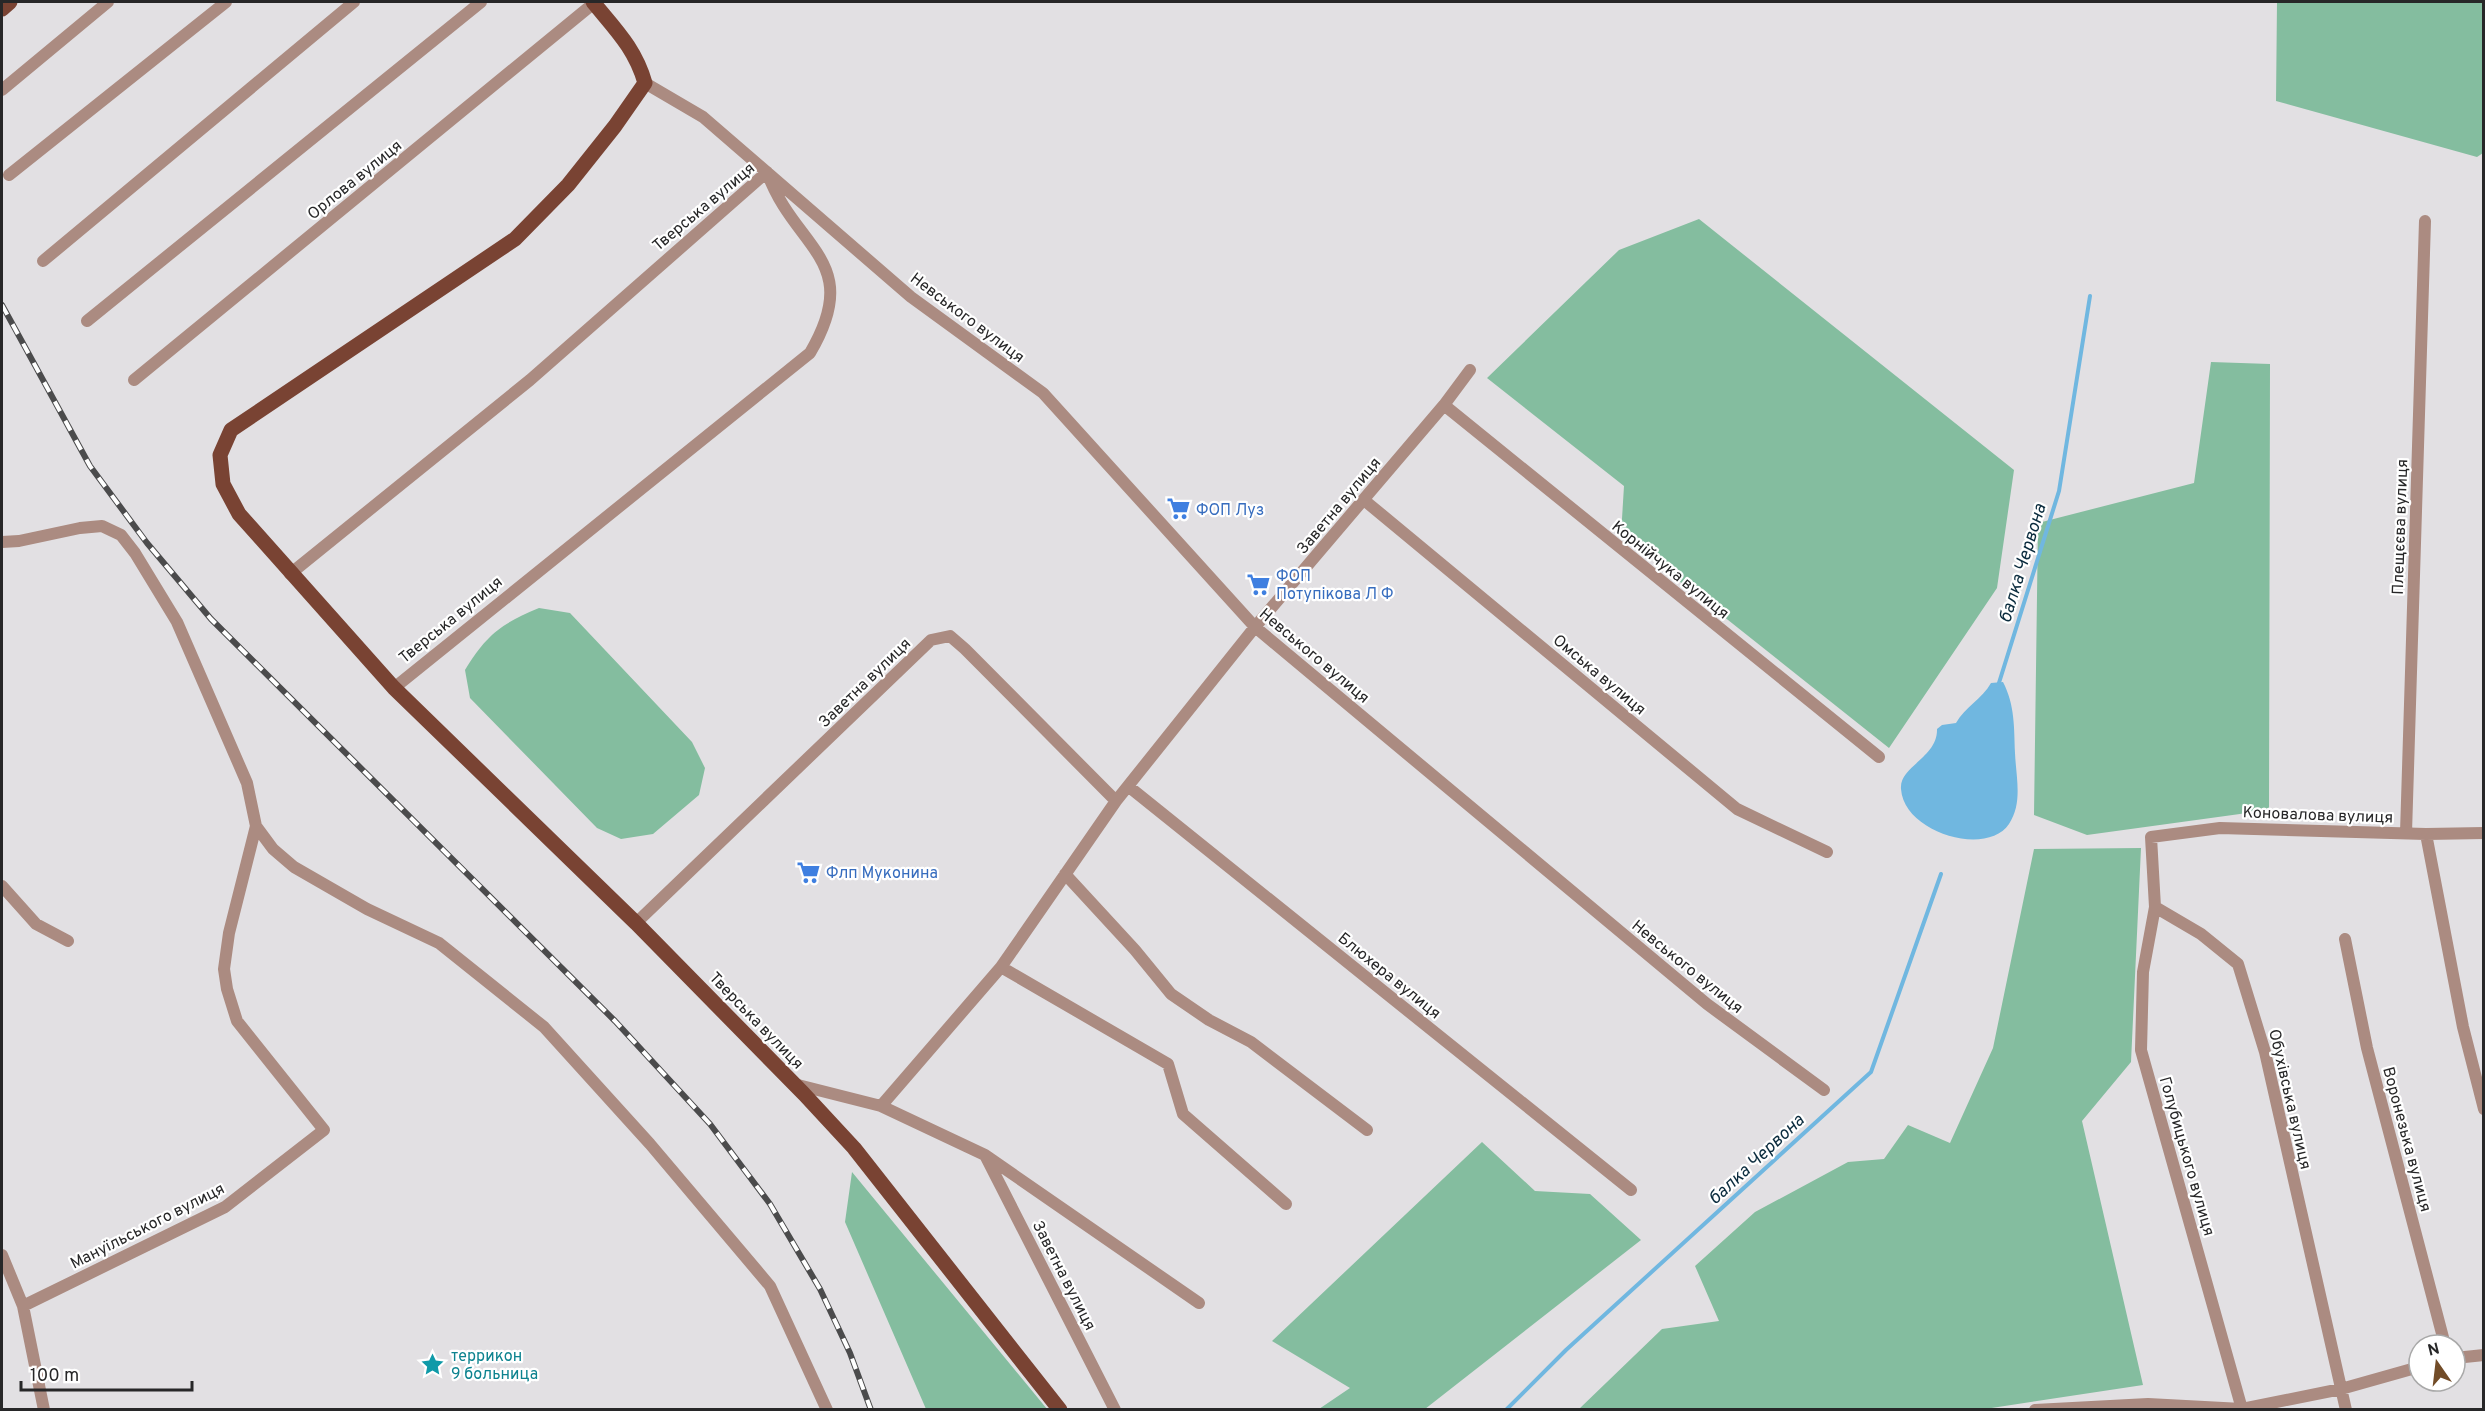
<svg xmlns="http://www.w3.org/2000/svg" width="2485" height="1411" viewBox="0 0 2485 1411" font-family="Overpass,sans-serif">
  <rect width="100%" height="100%" fill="#e2e0e3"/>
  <path fill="#84bd9f" d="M 2277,2 L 2483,2 L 2483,153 L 2477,157 L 2276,101 Z
    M 1699,219 L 2014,470 L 1997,588 L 1889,748 L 1621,535 L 1624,486 L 1487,378 L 1619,250 Z
    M 2211,362 L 2270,364 L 2269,810 L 2087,835 L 2034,815 L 2038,523 L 2194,483 Z
    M 539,608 L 570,613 L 692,742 L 705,768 L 699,795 L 653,834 L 621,839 L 597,828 L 470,698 L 465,670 C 487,634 501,624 539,608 Z
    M 2141,848 L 2131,1062 L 2082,1121 L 2143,1385 L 1985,1409 L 1579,1409 L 1662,1329 L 1719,1321 L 1695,1266 L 1755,1212 L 1848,1162 L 1884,1159 L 1908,1125 L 1950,1143 L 1993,1048 L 2034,849 Z
    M 1482,1142 L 1535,1191 L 1590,1194 L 1641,1240 L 1425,1409 L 1319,1409 L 1350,1388 L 1272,1341 Z
    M 852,1172 L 1047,1409 L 926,1409 L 845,1222 Z"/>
  <path fill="#70b7e0" d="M 2003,682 C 2015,705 2014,728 2015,753 C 2016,777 2023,803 2009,824 C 1987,857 1904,833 1901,789 C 1899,766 1938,758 1937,729 L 1942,725 L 1956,723 C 1965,707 1982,699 1991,683 Z"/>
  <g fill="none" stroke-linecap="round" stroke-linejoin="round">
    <path stroke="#70b7e0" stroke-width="4" d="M 1998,686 L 2059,491 L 2090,296
      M 1506,1410 L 1566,1350 L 1871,1072 L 1941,874"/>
    <path stroke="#ab8b81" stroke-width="12" d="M 645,83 L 703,117 L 911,297 L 1043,393 L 1255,627 L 1707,1004 L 1824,1090
      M 2,90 L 108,2
      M 9,175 L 226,2
      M 43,261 L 354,2
      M 87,321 L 481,2
      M 134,380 L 594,3
      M 1444,405 L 1879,757
      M 1364,500 L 1737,809 L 1827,852
      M 2,542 L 19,541 L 80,528 L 102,526 L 121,535 L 135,553 L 177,622 L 247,783 L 256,826 L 273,849 L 294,867 L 367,909 L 439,943 L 544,1027 L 650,1144 L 770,1286 L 827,1410
      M 290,574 L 530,380 L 767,172 C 794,249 865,260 810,353 L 394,688
      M 1128,786 L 1631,1190
      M 2406,833 L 2425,221
      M 2426,834 L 2463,1027 L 2484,1109
      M 1065,874 L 1135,950 L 1171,994 L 1209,1020 L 1251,1042 L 1367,1130
      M 2,886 L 36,924 L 68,941
      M 2155,907 L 2143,972 L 2141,1050 L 2242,1409
      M 636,923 L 931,640 L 950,636 L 965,649 L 1116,801
      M 2345,939 L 2367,1048 L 2445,1345
      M 1001,967 L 1168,1064 L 1183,1114 L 1286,1204
      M 794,1084 L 881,1106 L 1001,967 L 1116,801 L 1255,627 L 1444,405 L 1470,370
      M 881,1106 L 985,1155 L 1199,1303
      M 986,1157 L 1115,1410
      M 2,1255 L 23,1306 L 44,1410
      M 23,1306 L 225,1207 L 324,1130 L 237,1021 L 227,989 L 224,969 L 229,933 L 256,826
      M 2455,1358 L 2484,1355
      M 2035,1410 L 2148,1404 L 2242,1409 L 2341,1389 L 2419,1367
      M 2346,1410 L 2265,1052 L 2238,964 L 2201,934 L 2155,907 L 2151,837 L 2220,828 L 2426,834 L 2484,833"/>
    <path stroke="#794333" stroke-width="15" d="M 593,2 C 615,29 635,48 645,83 L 615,126 L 568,185 L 515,239 L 231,430 L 220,455 L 223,484 L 239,514 L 394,688 L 636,923 L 804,1094 L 854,1148 L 1060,1410
      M 2,9 L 10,2"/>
    <defs>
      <path id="rail" d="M 2,305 L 90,466 L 147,543 L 211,619 L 615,1021 L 710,1124 L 770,1204 L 820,1289 L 850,1353 L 871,1410"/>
    </defs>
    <use href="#rail" stroke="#4b4b4c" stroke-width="6"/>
    <use href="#rail" stroke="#fff" stroke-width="4" stroke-dasharray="11" stroke-linecap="butt"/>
  </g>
  <defs>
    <symbol id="supermarket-bare" viewBox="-9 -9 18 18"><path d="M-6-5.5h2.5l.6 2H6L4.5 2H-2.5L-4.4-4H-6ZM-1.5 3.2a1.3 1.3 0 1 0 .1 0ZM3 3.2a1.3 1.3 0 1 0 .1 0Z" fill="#3f7fe0" stroke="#fff" stroke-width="2.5" paint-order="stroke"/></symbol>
    <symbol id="sight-bare" viewBox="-9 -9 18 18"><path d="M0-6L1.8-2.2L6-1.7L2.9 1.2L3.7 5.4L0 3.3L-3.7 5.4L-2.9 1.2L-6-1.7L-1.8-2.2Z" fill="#0f9aa8" stroke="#fff" stroke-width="2.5" paint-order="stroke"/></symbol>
  </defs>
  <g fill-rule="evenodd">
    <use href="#supermarket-bare" x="1162" y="492" width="33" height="33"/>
    <use href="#supermarket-bare" x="1242" y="568" width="33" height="33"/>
    <use href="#supermarket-bare" x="792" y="856" width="33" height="33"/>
    <use href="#sight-bare" x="416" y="1348" width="33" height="33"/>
  </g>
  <g text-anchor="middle" stroke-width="4.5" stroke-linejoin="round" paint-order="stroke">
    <g font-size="16" fill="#272728" stroke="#fff">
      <text transform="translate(354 179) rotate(-39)" y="6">Орлова вулиця</text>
      <text transform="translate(703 206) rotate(-40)" y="6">Тверська вулиця</text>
      <text transform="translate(968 317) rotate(37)" y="6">Невського вулиця</text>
      <text transform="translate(1338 505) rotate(-50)" y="6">Заветна вулиця</text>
      <text transform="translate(2399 527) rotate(-88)" y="6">Плещєєва вулиця</text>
      <text transform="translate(1671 569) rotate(39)" y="6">Корнійчука вулиця</text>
      <text transform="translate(450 619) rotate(-39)" y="6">Тверська вулиця</text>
      <text transform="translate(1315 655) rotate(40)" y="6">Невського вулиця</text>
      <text transform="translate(1600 674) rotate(40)" y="6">Омська вулиця</text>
      <text transform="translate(864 682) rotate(-44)" y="6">Заветна вулиця</text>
      <text transform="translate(2318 814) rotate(2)" y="6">Коновалова вулиця</text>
      <text transform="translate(1688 966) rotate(39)" y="6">Невського вулиця</text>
      <text transform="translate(1390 975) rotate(39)" y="6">Блюхера вулиця</text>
      <text transform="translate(757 1020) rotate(46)" y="6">Тверська вулиця</text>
      <text transform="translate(2291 1099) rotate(77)" y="6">Обухівська вулиця</text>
      <text transform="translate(2408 1139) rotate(75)" y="6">Воронезька вулиця</text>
      <text transform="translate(2188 1156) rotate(74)" y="6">Голубицького вулиця</text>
      <text transform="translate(147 1225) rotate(-27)" y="6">Мануїльського вулиця</text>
      <text transform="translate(1065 1275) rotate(63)" y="6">Заветна вулиця</text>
    </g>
    <g font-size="16" fill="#366cbe" stroke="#fff" text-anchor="start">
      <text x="1196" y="515">ФОП Луз</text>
      <text x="1276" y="581">ФОП<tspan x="1276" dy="18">Потупікова Л Ф</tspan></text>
      <text x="826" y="878">Флп Муконина</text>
    </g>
    <g font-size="16" fill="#0d838f" stroke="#fff" text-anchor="start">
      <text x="451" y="1361">террикон<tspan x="451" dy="18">9 больница</tspan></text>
    </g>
    <g font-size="18" font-style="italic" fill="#0b2c3e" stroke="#fff">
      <text transform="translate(2022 563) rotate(-73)" y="6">балка Червона</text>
      <text transform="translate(1756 1159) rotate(-43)" y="6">балка Червона</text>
    </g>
  </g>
  <rect width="2485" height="1411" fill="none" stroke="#272728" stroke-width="6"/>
  <g transform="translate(2437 1363) rotate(346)"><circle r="28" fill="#ffffff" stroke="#a9a9a9" stroke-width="1.5"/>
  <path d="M0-4.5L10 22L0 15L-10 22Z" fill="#724c28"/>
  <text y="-9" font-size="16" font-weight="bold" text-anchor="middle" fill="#272728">N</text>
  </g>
  <path d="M21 1381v9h171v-9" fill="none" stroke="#272728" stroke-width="3"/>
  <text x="30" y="1381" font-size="18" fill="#272728" stroke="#ffffff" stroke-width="4.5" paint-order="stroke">100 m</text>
</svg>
